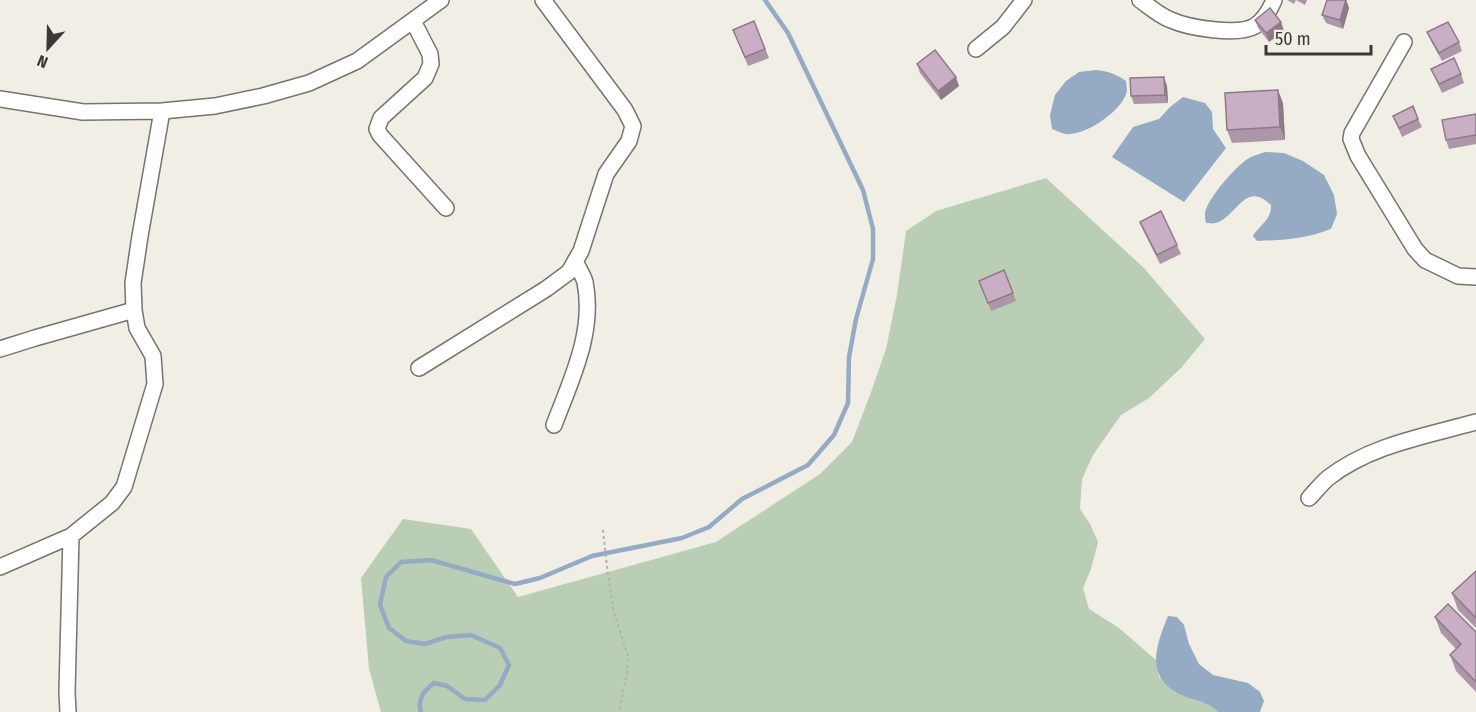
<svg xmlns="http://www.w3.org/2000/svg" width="1476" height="712" viewBox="0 0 1476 712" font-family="'Fira Sans Condensed',sans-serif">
  <rect width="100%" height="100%" fill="#f1eee5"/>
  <path fill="#b9ceb4" d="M 1046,178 L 1144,268 L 1205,339 L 1181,368 L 1149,398 L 1121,415 L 1093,455 L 1082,479 L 1080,509 L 1090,524 L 1098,542 L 1091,569 L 1083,588 L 1089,609 L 1119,628 L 1156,660 L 1159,677 C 1168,684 1178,693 1188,697 C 1198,702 1211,703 1218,712 L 381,712 L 369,669 L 361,578 L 403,519 L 471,529 L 518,597 L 716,542 L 820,474 L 852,442 L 870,395 L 886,349 L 897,295 L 906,231 L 936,211 Z"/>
  <path fill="#95aac3" d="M 1096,70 C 1108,71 1116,74 1126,81 C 1126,82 1127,89 1127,91 C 1123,110 1089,133 1070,134 C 1064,135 1058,131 1052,129 L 1050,115 L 1055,95 L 1066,81 L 1079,72 Z
    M 1183,97 L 1205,103 L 1212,112 L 1213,129 L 1226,148 L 1184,202 L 1112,157 L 1133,127 L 1159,119 L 1170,107 Z
    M 1265,152 L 1284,153 L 1303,161 L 1324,175 L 1334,195 L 1337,214 L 1331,229 C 1305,239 1284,240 1257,241 L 1253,236 C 1260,225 1272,219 1271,205 C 1244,179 1237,218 1215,223 C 1213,224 1208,223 1206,223 C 1205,219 1205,216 1205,213 C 1207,199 1238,163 1251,157 C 1255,155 1260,154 1265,152 Z
    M 1168,616 L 1177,617 L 1184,625 L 1189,644 L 1199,664 L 1213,675 L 1248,683 L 1260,692 L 1264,701 L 1260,712 L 1218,712 C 1211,704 1199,701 1189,698 C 1145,682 1153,652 1168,616 Z"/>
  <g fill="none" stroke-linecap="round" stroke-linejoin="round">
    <path stroke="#95aac3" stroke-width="4.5" d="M 421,712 C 417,698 424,691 434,683 L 447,686 L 465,699 L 485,700 L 500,685 L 509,665 L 500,648 L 471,635 L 446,637 L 425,644 L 406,641 L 389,628 L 380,605 L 386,577 L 401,562 L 431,560 L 515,584 L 540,578 L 592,556 L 682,538 L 709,527 L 742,499 L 808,465 L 834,435 L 848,403 L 849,357 L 856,319 L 873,259 L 873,229 L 863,190 L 788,33 L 765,0"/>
    <defs>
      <path id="minor" d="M 1140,0 C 1150,7 1160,16 1171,20 C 1189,28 1238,36 1255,26 C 1265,19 1270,10 1274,0
        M 413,21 L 430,54 L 431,64 L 425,78 L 381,118 L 377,129 L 380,135 L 446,208
        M 1404,42 L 1352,133 L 1351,139 L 1358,156 L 1415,249 L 1425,260 L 1458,276 L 1476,277
        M 976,49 L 1003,27 L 1024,0
        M 0,99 L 83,112 L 162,111 L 215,106 L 263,96 L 309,83 L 357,61 L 441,0
        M 0,349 L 35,338 L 134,310
        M 419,368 L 546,289 L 569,272 L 581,251 L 606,174 L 629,141 L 633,126 L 625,110 L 543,0
        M 554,425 C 571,380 595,332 585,282 C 583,275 578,268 575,261
        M 1309,498 C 1315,492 1321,484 1328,478 C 1370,445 1426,436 1476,422
        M 0,567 L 71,536
        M 68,712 L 67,692 L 71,536 L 112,503 L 124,487 L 155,384 L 153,356 L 137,328 L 134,310 L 133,283 L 140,236 L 162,111"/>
    </defs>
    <use href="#minor" stroke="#76746d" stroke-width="18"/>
    <path stroke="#b5b2ab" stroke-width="2" stroke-dasharray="3 3" stroke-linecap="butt" d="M 603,530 L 608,575 L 614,613 L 628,656 L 627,673 L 619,712"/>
    <use href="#minor" stroke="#fff" stroke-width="15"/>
  </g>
  <path fill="#ae96a9" d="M 1287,0 L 1296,0 L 1294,4 Z
    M 1296,0 L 1307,0 L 1305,5 Z
    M 1346,0 L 1349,8 L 1343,29 L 1326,23 L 1322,15 Z
    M 1255,20 L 1281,22 L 1284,31 L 1269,42 L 1258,28 Z
    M 754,21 L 769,58 L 748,66 L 733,30 Z
    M 1427,32 L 1459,42 L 1462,51 L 1442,61 L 1431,41 Z
    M 917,64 L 959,86 L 941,100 L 920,73 Z
    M 1431,69 L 1461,74 L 1464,83 L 1442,93 Z
    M 1167,86 L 1168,103 L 1134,104 L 1131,96 Z
    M 1283,103 L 1285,140 L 1232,143 L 1227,130 Z
    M 1476,114 L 1476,144 L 1449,149 L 1446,140 Z
    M 1393,116 L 1418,119 L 1422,127 L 1402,137 Z
    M 1140,222 L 1177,245 L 1181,254 L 1160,264 L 1143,230 Z
    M 1004,270 L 1016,301 L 991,311 L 979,281 Z
    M 1476,571 L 1476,628 L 1458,610 L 1452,593 Z
    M 1435,617 L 1476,633 L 1476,692 L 1456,671 L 1450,655 L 1456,649 L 1441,633 Z"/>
  <path fill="#8d7a89" d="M 1346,0 L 1349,8 L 1343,29 L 1340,20 Z
    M 1281,22 L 1284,31 L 1269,42 L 1266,33 Z
    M 956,77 L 959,86 L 941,100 L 938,91 Z
    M 1164,77 L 1167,86 L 1168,103 L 1165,95 Z
    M 1278,90 L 1283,103 L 1285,140 L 1280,127 Z"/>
  <path fill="#caaec4" stroke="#8d7a89" stroke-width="1.5" d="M 1327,0 L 1346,0 L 1340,20 L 1322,15 Z
    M 1270,8 L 1281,22 L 1266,33 L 1255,20 Z
    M 754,21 L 765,49 L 745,57 L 733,30 Z
    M 1448,22 L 1459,42 L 1439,53 L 1427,32 Z
    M 935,50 L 956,77 L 938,91 L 917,64 Z
    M 1454,58 L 1461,74 L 1439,84 L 1431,69 Z
    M 1164,77 L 1165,95 L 1131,96 L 1130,78 Z
    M 1278,90 L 1280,127 L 1227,130 L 1225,93 Z
    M 1413,106 L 1418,119 L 1399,128 L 1393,116 Z
    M 1476,114 L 1476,135 L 1446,140 L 1442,120 Z
    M 1161,211 L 1177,245 L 1157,255 L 1140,222 Z
    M 1004,270 L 1013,293 L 988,303 L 979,281 Z
    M 1476,571 L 1476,618 L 1452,593 Z
    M 1448,604 L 1476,632 L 1476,682 L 1450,655 L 1461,644 L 1435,617 Z"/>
  <g transform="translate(48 48) rotate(202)" stroke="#f1eee5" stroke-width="4.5" paint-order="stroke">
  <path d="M0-4.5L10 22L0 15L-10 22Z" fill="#3a3936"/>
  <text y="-9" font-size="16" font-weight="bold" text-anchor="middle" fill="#3a3936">N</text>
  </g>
  <path d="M1266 45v9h105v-9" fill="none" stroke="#3a3936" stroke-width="3"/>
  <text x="1275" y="45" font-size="18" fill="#3a3936" stroke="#f1eee5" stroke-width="4.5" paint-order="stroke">50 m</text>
</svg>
